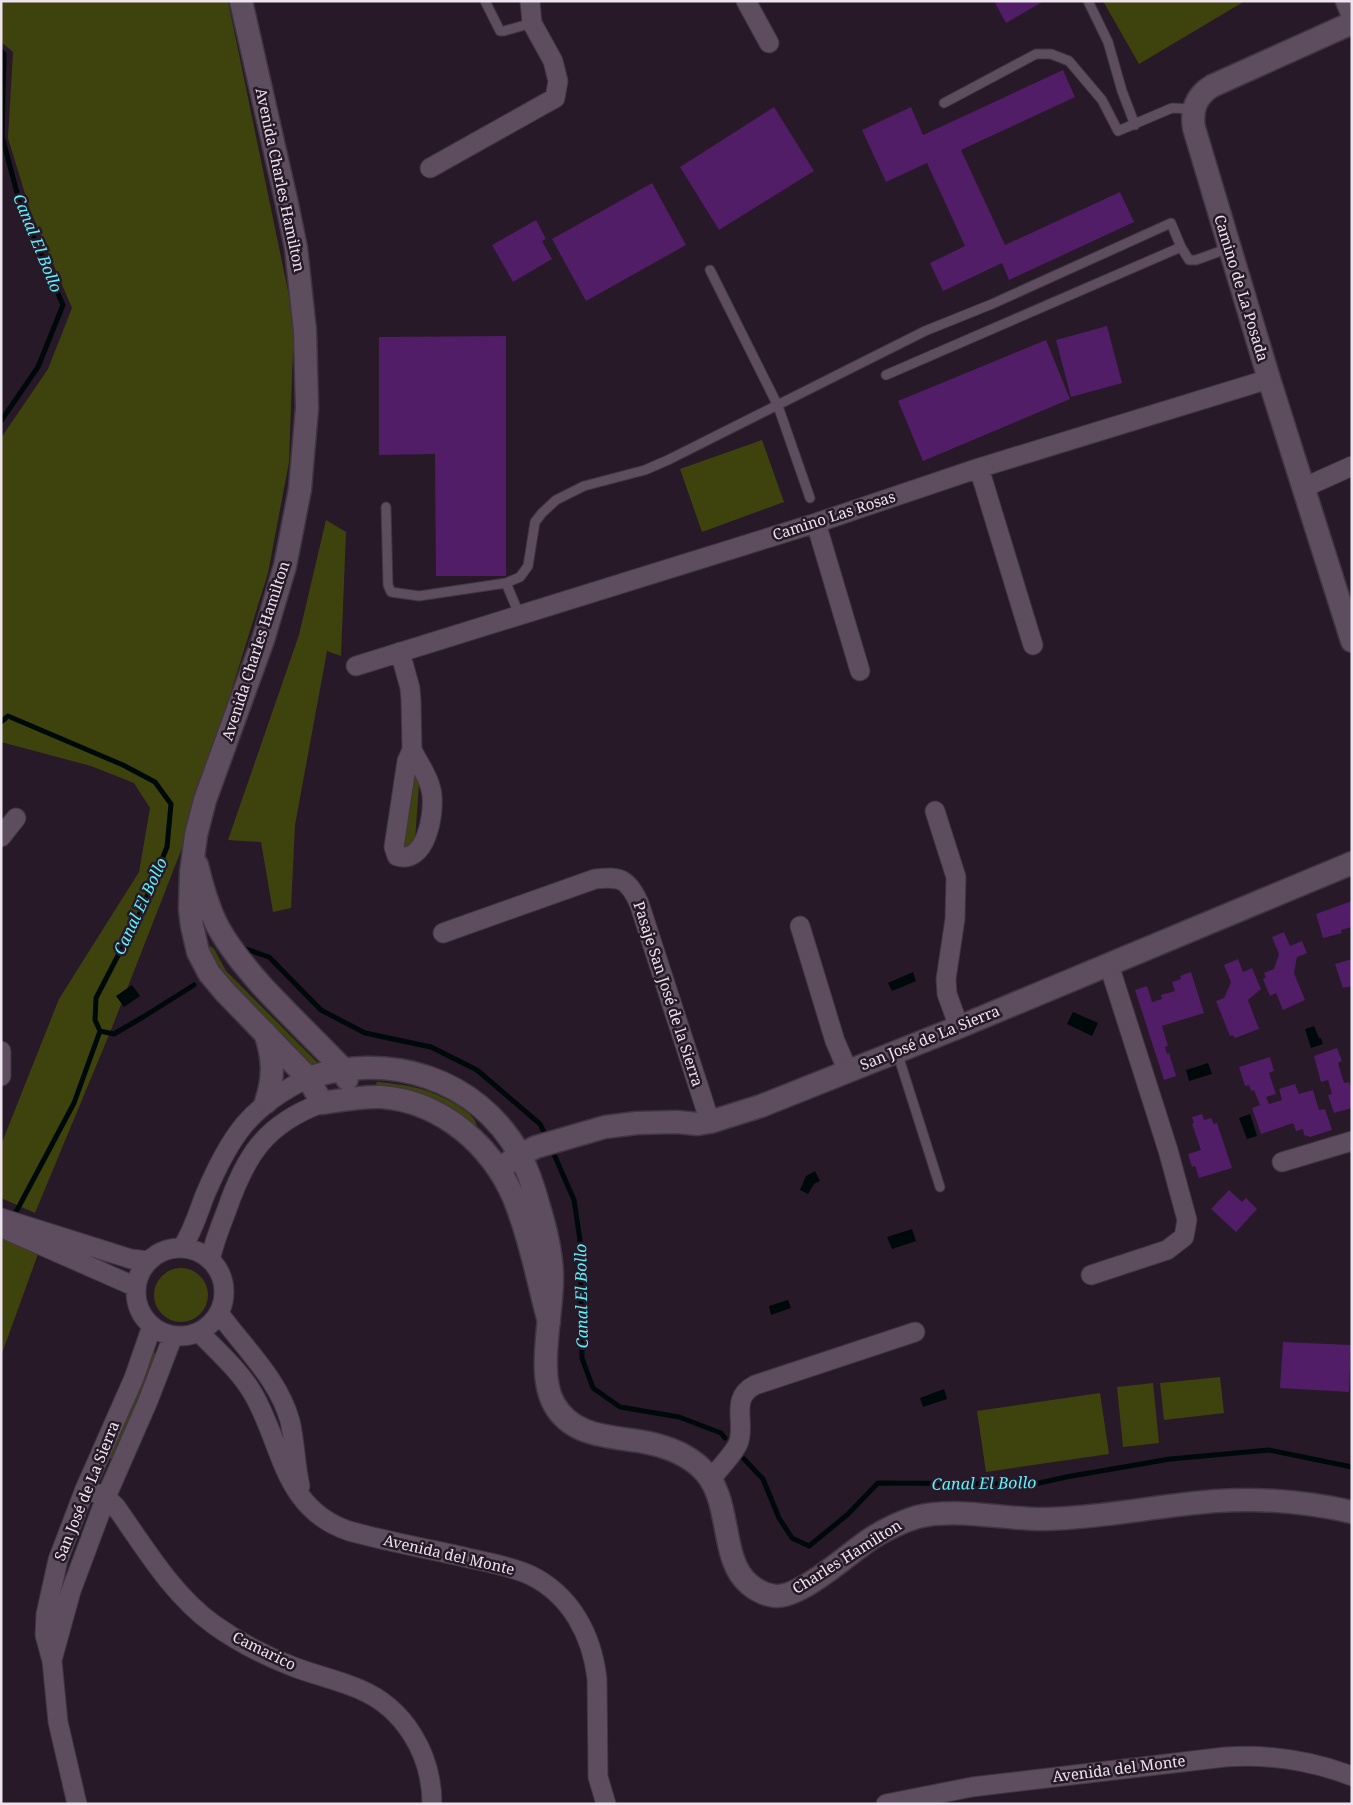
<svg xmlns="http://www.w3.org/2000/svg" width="1353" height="1805" viewBox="0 0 1353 1805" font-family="'Noto Serif',serif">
  <rect width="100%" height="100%" fill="#271928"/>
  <path fill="#3e430d" d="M 1,1 L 228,1 L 294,320 L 289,462 L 268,573 L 184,843 L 111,1030 L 35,1213 L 1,1198 L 1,1145 L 59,999 L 139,872 L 150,808 L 134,783 L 91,766 L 1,742 L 1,438 L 48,369 L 72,308 L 30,210 L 8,138 L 13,52 L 1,42 Z
    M 1103,1 L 1245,1 L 1139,64 Z
    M 762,440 L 784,502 L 702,532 L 680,469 Z
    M 326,520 L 346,532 L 341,656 L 327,651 L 295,825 L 291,908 L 273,912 L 261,842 L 228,840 L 299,635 Z
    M 412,771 L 418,774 L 419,784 L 415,840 L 405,851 L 401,843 Z
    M 210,946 L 214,949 L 226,971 L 317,1062 L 317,1066 L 315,1069 L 223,977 L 207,947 Z
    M 377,1082 C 392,1083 406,1085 421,1089 C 435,1093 478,1111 477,1128 L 473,1129 L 378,1090 L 375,1086 Z
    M 1,1235 L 38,1254 L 1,1356 Z
    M154 1295a27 27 0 1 1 54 0a27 27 0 1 1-54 0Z
    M 154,1352 L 157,1356 L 116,1459 L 111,1459 L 108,1455 L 151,1353 Z
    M 1220,1377 L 1224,1413 L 1164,1420 L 1160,1383 Z
    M 1153,1383 L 1159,1443 L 1123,1447 L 1117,1387 Z
    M 1100,1393 L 1109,1454 L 986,1472 L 977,1411 Z"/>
  <path fill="#00090a" d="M 913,972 L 916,981 L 892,991 L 888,983 Z
    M 132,985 L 140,996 L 124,1007 L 116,996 Z
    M 1073,1012 L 1098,1023 L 1092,1036 L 1067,1024 Z
    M 1314,1026 L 1319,1038 L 1321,1038 L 1323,1044 L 1311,1048 L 1305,1029 Z
    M 1208,1063 L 1212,1074 L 1189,1081 L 1186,1070 Z
    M 1250,1114 L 1257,1136 L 1247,1139 L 1239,1118 Z
    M 815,1171 L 820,1181 L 814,1184 L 808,1194 L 800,1190 L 806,1176 Z
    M 912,1229 L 916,1241 L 892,1249 L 887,1237 Z
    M 788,1300 L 791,1308 L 771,1315 L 769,1306 Z
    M 944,1389 L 947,1399 L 923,1407 L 920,1398 Z"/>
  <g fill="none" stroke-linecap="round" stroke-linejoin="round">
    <path stroke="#00090a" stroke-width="5" d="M 1,51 L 4,54 L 2,136 L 21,208 L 63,305 L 38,367 L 1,421
      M 1,722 L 8,716 L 123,765 L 155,782 L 171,804 L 167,847 L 141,911 L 96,998 L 95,1020 L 100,1031 L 114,1034 L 143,1017 L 194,985
      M 246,949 L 269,957 L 321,1010 L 365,1033 L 431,1047 L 477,1070 L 540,1124 L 545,1134
      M 553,1152 L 574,1200 L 580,1240 L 582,1358 L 593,1388 L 620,1407 L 679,1417 L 721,1433 L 725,1438
      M 16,1212 L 74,1103 L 100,1031
      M 744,1459 L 763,1479 L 779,1518 L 792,1538 L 809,1546 L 847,1515 L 878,1483 L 1035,1484 L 1066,1477 L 1170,1459 L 1269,1450 L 1352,1467"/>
  </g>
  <path fill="#501d66" d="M 994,1 L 1044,1 L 1006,23 Z
    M 1063,70 L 1075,97 L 961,150 L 1005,245 L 1120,192 L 1134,222 L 1009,280 L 1002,263 L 943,291 L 930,263 L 965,246 L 927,163 L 886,182 L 862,130 L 911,107 L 923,135 Z
    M 774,107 L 814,171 L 719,230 L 680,167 Z
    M 652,183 L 686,245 L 586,301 L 552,239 Z
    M 536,220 L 546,239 L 542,241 L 552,259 L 513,282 L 492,245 Z
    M 1107,326 L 1122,383 L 1071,397 L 1056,340 Z
    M 506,336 L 506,576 L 436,576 L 435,454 L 379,455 L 379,337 Z
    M 1046,340 L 1070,399 L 923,461 L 898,401 Z
    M 1352,901 L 1352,927 L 1341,930 L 1342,933 L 1323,938 L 1316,914 Z
    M 1284,932 L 1290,946 L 1302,941 L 1307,953 L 1297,957 L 1294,973 L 1305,1000 L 1283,1010 L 1276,993 L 1270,996 L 1263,979 L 1266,977 L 1264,973 L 1274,969 L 1279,954 L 1272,937 Z
    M 1238,959 L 1243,972 L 1252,968 L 1261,989 L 1248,1000 L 1259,1029 L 1235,1038 L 1233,1035 L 1230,1036 L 1216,1001 L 1224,998 L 1231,982 L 1224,965 Z
    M 1352,959 L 1352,986 L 1343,988 L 1335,964 Z
    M 1191,972 L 1204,1013 L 1162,1026 L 1168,1046 L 1165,1047 L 1167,1054 L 1169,1053 L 1176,1076 L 1164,1080 L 1135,990 L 1147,986 L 1152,1002 L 1162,999 L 1161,995 L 1175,991 L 1172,982 L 1181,979 L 1180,976 Z
    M 1337,1048 L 1342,1061 L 1338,1063 L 1344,1083 L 1349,1082 L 1352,1090 L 1352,1108 L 1334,1113 L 1328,1095 L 1332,1094 L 1328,1080 L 1321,1082 L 1314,1056 Z
    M 1270,1057 L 1274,1071 L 1269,1073 L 1276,1094 L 1266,1097 L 1269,1104 L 1282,1100 L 1279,1089 L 1295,1084 L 1299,1094 L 1313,1090 L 1319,1110 L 1325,1109 L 1332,1130 L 1310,1137 L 1304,1135 L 1303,1129 L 1296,1131 L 1293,1123 L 1261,1134 L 1252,1108 L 1260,1105 L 1254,1090 L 1251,1091 L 1249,1085 L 1245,1086 L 1239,1067 Z
    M 1202,1114 L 1204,1120 L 1211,1118 L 1214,1124 L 1217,1123 L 1232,1168 L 1199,1178 L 1195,1166 L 1192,1167 L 1188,1154 L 1201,1150 L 1192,1124 L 1194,1123 L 1192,1117 Z
    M 1229,1190 L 1242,1202 L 1246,1198 L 1257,1209 L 1236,1232 L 1211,1209 Z
    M 1283,1342 L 1351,1345 L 1349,1392 L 1280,1388 Z"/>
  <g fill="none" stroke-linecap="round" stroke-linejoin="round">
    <defs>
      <path id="service" d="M 485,1 L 500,31 L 504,31 L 532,23
        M 1088,1 L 1108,42 L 1122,91 L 1135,125
        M 944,103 L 1036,54 L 1051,54 L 1069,61 L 1102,100 L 1118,131 L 1172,108 L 1193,109
        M 710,270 L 778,406 L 810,498
        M 886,375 L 1181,247 L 1189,260 L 1196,260 L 1229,248
        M 386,507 L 388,585 L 391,592 L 419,596 L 506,583 L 520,577 L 528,566 L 535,522 L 542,513 L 556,500 L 584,486 L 645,470 L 668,460 L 925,331 L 992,304 L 1171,223 L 1181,247
        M 506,583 L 519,614
        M 897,1052 L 940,1187"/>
      <path id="minor" d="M 746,1 L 769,43
        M 430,168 L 555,98 L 558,81 L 553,61 L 532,23 L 530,1
        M 979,468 L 1033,645
        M 1303,488 L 1352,466
        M 816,523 L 860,671
        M 400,652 L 410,688 L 411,700 L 412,750 L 407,761 L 394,847 L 397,856 C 426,865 434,815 432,796 C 431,780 419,764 412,750
        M 356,666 L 816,523 L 979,468 L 1269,379
        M 935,811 L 956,877 L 955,919 L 946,979 L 947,994 L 959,1027
        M 1,837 L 16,818
        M 800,926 L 835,1041 L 848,1071
        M 443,933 L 595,879 C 621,876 628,879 639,903 L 710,1122
        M 1,1051 L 1,1076
        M 1282,1162 L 1352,1141
        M 1,1218 L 131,1259 L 149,1261
        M 9,1231 L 136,1287
        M136 1292a44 44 0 1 1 88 0a44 44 0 1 1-88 0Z
        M 182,1248 C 193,1231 198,1213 205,1195 C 230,1136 250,1106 308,1078
        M 210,1260 C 214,1243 220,1227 226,1212 C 245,1156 265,1124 322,1103
        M 1091,1275 L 1167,1250 L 1184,1237 L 1187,1220 L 1168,1150 L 1109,965
        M 219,1313 C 244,1348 278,1378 290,1421 C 295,1442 295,1464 300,1486
        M 199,1332 C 217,1351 239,1370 252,1392 C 283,1443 281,1508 349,1531 C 386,1541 423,1548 460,1556 C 483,1562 509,1565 530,1575 C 571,1595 592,1635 597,1679 L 598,1777 L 606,1804
        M 711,1479 C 717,1471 737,1450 739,1441 C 745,1420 730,1398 755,1385 L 915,1332
        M 85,1489 L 106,1497 L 116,1507 C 145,1548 172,1594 213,1624 C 238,1642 265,1656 294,1667 C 315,1675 338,1680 359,1689 C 405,1708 432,1755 432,1804
        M 52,1660 L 71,1591 L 106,1497 L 148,1401 L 173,1336
        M 77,1804 L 58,1722 L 52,1661 L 45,1635 L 46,1614 L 58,1560 L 85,1489 L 134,1378 L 152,1326
        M 886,1804 L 972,1787 L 1225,1757 C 1269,1754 1310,1760 1352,1776"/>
      <path id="tertiary" d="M 241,1 L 287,204 L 296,248 L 305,331 L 307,408 L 300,489 L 285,566 L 263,640 L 205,800 L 196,835 L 191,873 L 190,909 L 192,926 L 198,952 L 209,973 L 224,991 L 308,1078 L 322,1103 C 341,1100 362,1096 382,1097 C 442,1102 491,1145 514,1198 C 530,1238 538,1281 549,1322
        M 1347,1 L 1352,13
        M 1352,23 L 1212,86 C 1196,96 1191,110 1194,128 L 1269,379 L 1352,641
        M 197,865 C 202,886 208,908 218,927 C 230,949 246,968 262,986 C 288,1014 316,1041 343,1069 L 347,1079
        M 265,1033 C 274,1058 274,1078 266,1102
        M 308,1078 C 389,1051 476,1078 519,1153 C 528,1170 534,1188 539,1207 C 546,1230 552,1253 552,1277 C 553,1313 536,1372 554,1404 C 573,1439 615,1436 649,1443 C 667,1447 687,1455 700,1467 C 734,1497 718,1558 749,1584 C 756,1590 766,1595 775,1596 C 801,1598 849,1553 872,1538 C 886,1529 901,1522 917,1517 C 956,1507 1005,1520 1046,1519 C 1103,1518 1159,1505 1217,1501 C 1261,1498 1308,1502 1352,1512
        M 508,1163 L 520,1155 L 536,1147 L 605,1127 L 637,1123 L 677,1122 L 698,1124 L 710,1122 L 761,1106 L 959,1027 L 1352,863"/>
    </defs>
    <use href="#service" stroke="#403541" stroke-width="11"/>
    <use href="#minor" stroke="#403541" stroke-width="21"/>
    <use href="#tertiary" stroke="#403541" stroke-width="25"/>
    <use href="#service" stroke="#5d4d5e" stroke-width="9"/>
    <use href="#minor" stroke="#5d4d5e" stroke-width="19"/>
    <use href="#tertiary" stroke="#5d4d5e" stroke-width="22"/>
  </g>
  <g text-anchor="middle" stroke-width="5" stroke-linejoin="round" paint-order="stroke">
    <g font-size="15" fill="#ede4ee" stroke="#271928">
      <text transform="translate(280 180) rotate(78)" y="5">Avenida Charles Hamilton</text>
      <text transform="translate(1241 288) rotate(73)" y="5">Camino de La Posada</text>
      <text transform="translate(834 516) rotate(-18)" y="5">Camino Las Rosas</text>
      <text transform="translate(256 651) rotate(-72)" y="5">Avenida Charles Hamilton</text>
      <text transform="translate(668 994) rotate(72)" y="5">Pasaje San José de la Sierra</text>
      <text transform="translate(930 1038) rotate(-22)" y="5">San José de La Sierra</text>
      <text transform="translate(87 1491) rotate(-68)" y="5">San José de La Sierra</text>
      <text transform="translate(449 1555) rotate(13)" y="5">Avenida del Monte</text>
      <text transform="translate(847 1557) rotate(-32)" y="5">Charles Hamilton</text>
      <text transform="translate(264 1651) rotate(26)" y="5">Camarico</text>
      <text transform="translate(1119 1769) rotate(-7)" y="5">Avenida del Monte</text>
    </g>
    <g font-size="16" font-style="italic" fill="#5bf2fc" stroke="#271928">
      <text transform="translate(38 243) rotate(68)" y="6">Canal El Bollo</text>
      <text transform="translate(140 906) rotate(-65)" y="6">Canal El Bollo</text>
      <text transform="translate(581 1296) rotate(-91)" y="6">Canal El Bollo</text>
      <text transform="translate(984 1483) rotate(-1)" y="6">Canal El Bollo</text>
    </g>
  </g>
  <rect width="1353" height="1805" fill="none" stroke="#ede4ee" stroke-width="5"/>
</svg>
